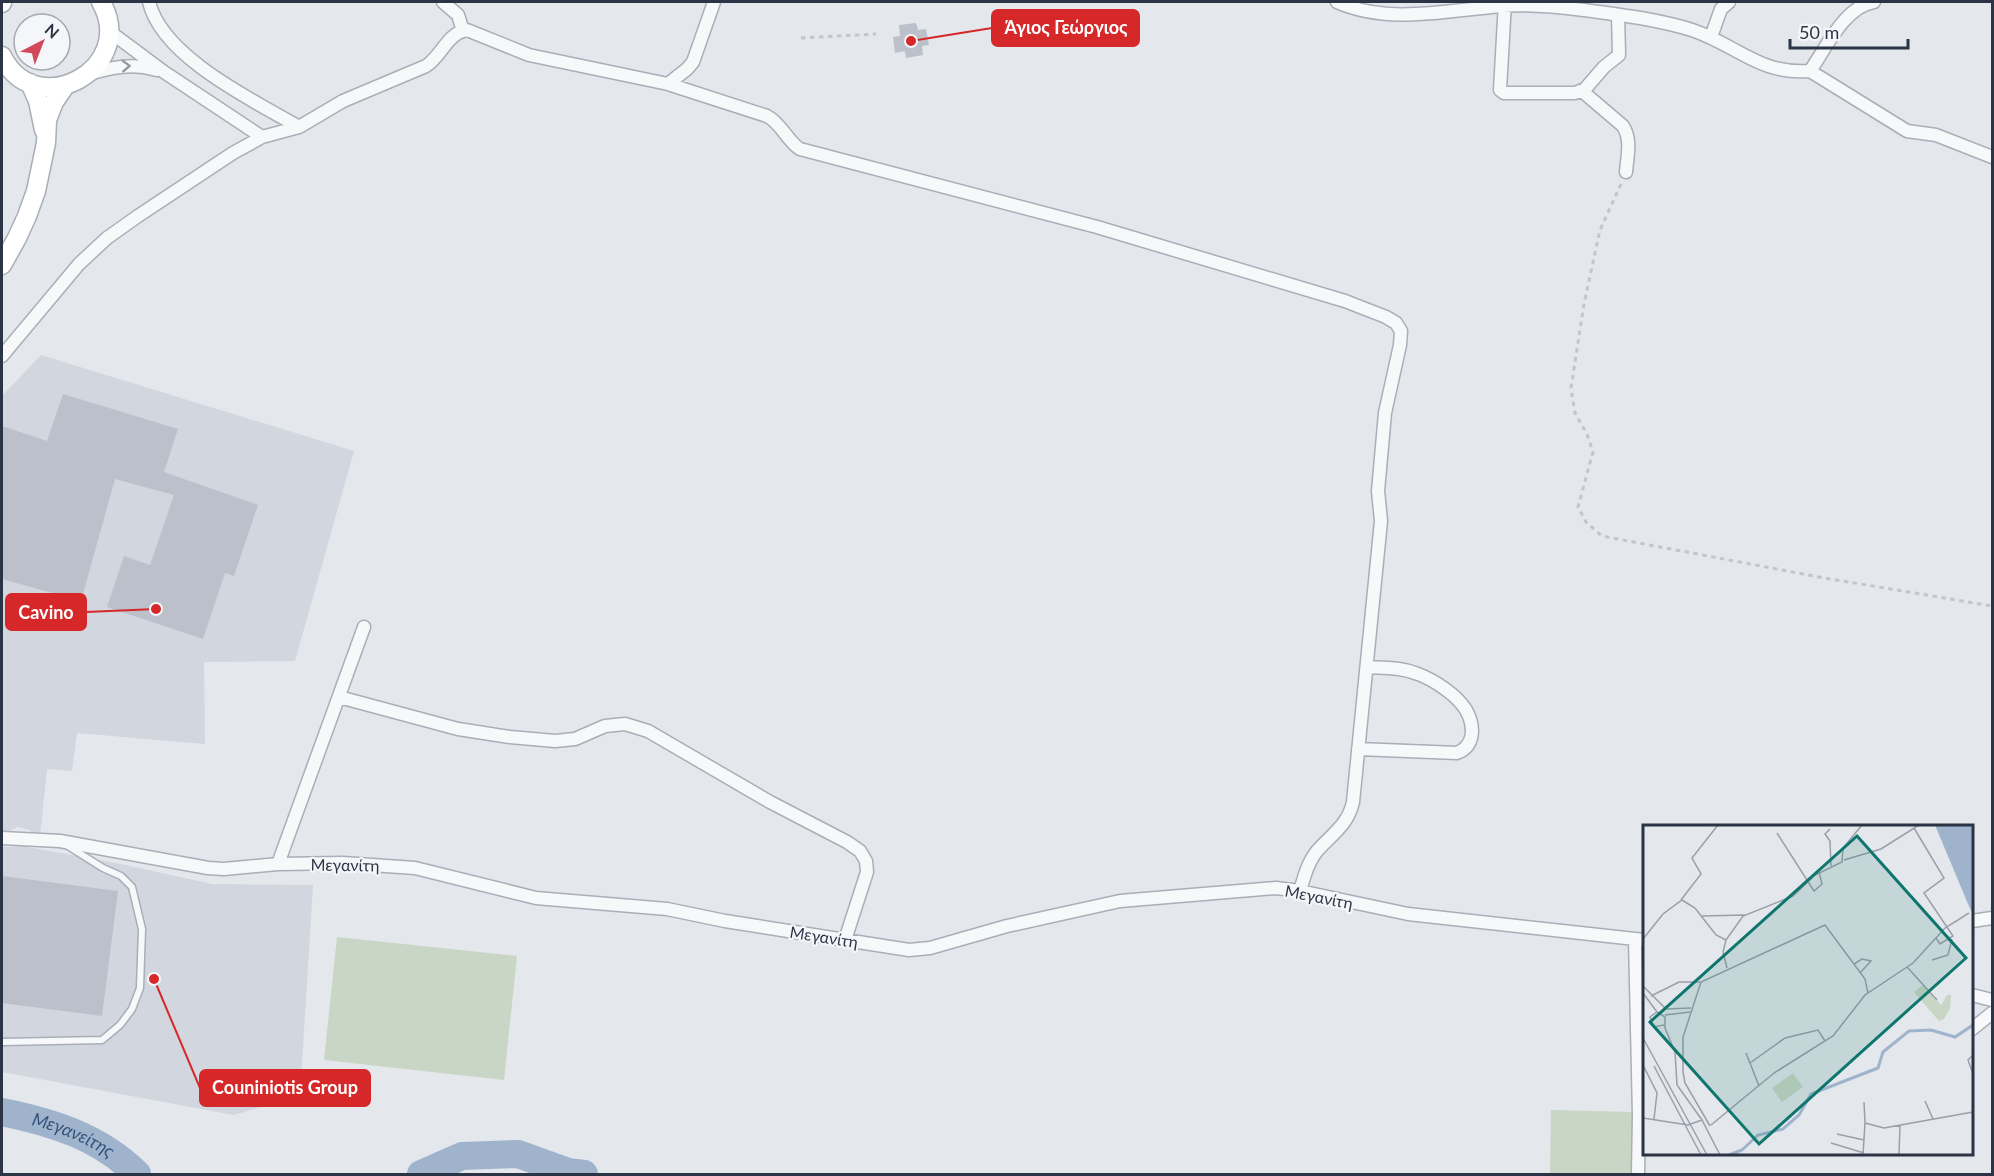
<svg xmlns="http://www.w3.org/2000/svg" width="1994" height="1176" viewBox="0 0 1994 1176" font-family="Lato,sans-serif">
  <rect width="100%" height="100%" fill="#e4e7ec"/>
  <path fill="#d2d6de" d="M 41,355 L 354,451 L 295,661 L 204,662 L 205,744 L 77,733 L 72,771 L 47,769 L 40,836 L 32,835 L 30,830 L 18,827 L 10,831 L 2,831 L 2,396 Z
    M 22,846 L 116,863 L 212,884 L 313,885 L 300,1095 L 234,1115 L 2,1072 L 2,847 Z"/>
  <path fill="#c9d6c5" d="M 337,937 L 517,956 L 504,1080 L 324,1060 Z
    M 1551,1110 L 1633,1112 L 1634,1174 L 1550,1174 Z"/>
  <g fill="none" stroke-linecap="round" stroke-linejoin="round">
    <g stroke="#9fb4cc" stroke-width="28">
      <path id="s1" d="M 2,1112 C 52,1122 100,1137 137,1174"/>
      <path d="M 421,1174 L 462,1156 L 518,1154 L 568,1172 L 584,1174"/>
    </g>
  </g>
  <path fill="#bbc0ca" d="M 916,23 L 918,30 L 926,29 L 929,45 L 922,46 L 923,55 L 906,58 L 905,51 L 895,53 L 893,37 L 900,36 L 899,25 Z
    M 63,394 L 178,429 L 164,472 L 258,505 L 234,576 L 225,573 L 203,639 L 107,607 L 124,556 L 150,565 L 174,495 L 115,479 L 81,601 L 2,579 L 2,426 L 47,441 Z
    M 2,876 L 118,891 L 102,1016 L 2,1003 Z"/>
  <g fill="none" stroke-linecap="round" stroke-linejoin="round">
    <defs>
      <path id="service" d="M 2,1042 L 102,1040 L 120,1025 L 132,1009 L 140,988 L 142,929 L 132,887 L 121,876 L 103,868 L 68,846"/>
      <path id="minor" d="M 149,2 C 162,57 254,101 299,127
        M 443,2 L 458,15 L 463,31
        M 1337,2 C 1390,25 1447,10 1503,6 C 1527,4 1560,7 1584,10 C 1620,15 1657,19 1692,30 C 1737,45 1759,75 1810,71 C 1826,48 1845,6 1874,2
        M 1505,2 L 1500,90 L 1504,93 L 1575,93 L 1585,89 L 1604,67 L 1619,55 L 1618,15
        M 109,31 L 164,72 L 262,137
        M 1711,37 L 1721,9 L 1729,2
        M 1810,71 L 1907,131 L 1936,135 L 1992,157
        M 89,74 C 113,67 132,63 157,70
        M 668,84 L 687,69 L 693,62 L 714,2
        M 1582,91 L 1623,126 C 1632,140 1627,157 1626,172
        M 2,356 L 79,264 L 107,238 L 138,216 L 233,153 L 262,137 L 299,127 L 343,101 L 426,66 C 442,56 447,33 467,30 L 529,55 L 668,84 L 767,116 C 782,124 787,141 800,149 L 1097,227 L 1345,301 L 1386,317 L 1396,323 L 1401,331 L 1400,345 L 1385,413 L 1378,491 L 1381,521 L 1353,802 C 1348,825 1332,834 1317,851 C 1308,862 1304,877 1300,891
        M 339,697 L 458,729 L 510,737 L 555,741 L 575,739 L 605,726 L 625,724 L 648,731 L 770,802 L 847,842 L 860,851 L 866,861 L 867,872 L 845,940
        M 1358,749 L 1457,753 C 1475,746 1475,726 1466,710 C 1457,695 1434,680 1418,674 C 1401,667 1384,668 1367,667
        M 2,838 L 60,841 L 208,868 L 224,869 L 278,864 L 343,863 L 415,868 L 536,898 L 667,909 L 725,921 L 909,950 L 930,948 L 1007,926 L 1120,901 L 1276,888 L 1300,891 L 1408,914 L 1644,940
        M 278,864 L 364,627
        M 1972,921 L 1992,918
        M 1635,939 L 1639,1116 L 1638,1174
        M 1972,995 L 1992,1000
        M 1972,1029 L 1992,1013"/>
      <path id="secondary" d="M 2,3 L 2,2
        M 2,56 C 35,124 139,69 101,2
        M 30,83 L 38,101 L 44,130
        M 2,265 L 17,238 L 27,216 L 36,191 L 46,143 L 47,120 L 54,102 L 65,86"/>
    </defs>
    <use href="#service" stroke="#a9aeb7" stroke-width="9"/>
    <use href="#minor" stroke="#a9aeb7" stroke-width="15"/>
    <use href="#secondary" stroke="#a9aeb7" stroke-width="21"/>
    <path stroke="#c2c5cb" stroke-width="3" stroke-dasharray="4.5 4.5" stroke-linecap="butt" d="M 801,38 L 876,34
      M 1621,184 L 1600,230 L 1584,304 L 1571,388 L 1575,413 L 1587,434 L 1593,452 L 1578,507 L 1586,522 L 1602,536 L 1819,577 L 1992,606"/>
    <use href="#service" stroke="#f7f8fa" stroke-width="6"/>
    <use href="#minor" stroke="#f7f8fa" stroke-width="12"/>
    <use href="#secondary" stroke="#fff" stroke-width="18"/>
  </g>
  <defs><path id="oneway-chevron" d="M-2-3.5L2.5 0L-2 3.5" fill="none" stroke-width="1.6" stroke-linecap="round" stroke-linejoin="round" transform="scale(1.5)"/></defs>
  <use stroke="#9196a0" href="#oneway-chevron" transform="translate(126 66) rotate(-2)"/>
  <g text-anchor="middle" stroke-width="4.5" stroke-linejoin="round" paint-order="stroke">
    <g font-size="16" fill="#2b3445" stroke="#f4f6f9">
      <text transform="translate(345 865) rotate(1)" y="6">Μεγανίτη</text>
      <text transform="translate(1319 897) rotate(11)" y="6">Μεγανίτη</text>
      <text transform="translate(824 937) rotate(9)" y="6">Μεγανίτη</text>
    </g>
    <g font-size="18" font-style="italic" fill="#34527a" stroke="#f4f6f9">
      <text dy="6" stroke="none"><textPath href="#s1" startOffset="75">Μεγανείτης</textPath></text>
    </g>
  </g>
  <g transform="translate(1643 825)">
    <rect width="330" height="330" fill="#e4e7ec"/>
    <path d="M 280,160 L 298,180 L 304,170 L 308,170 L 307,184 L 301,194 L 296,196 L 271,167 ZM 150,248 L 160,262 L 139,277 L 129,263 Z" fill="#c9d6c5"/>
    <path d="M 292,0 L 330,0 L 330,90 L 325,79 Z" fill="#9fb4cc"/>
    <path fill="none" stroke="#9fb4cc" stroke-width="3" d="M 86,330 L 99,325 L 115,310 L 140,304 L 156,290 L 168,269 L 235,243 L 240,227 L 266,206 L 288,205 L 312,212 L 330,200"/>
    <path fill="none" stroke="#9a9fa9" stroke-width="1.5" d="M 271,3 L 301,53 L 281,68 L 310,111 L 297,119 L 293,113M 187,4 L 182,9 L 187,16 L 188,41M 134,8 L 171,66 L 179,59 L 176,47M 201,35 L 238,24 L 276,0M 38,75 L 58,49 L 49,33 L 75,0M 59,91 L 102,90M 0,114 L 20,89 L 39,75 L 52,83 L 73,110 L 83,115 L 100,91 L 150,71 L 172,50 L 199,37 L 200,23 L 219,0M 83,115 L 80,127 L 84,143M 289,135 L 305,130 L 309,114M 211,139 L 219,134 L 228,136 L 217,148M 264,142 L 294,175M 0,161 L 23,184 L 48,183M 0,168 L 14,187M 8,171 L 36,157 L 57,157M 22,190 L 47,187M 21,200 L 11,202 L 7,192 L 14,187 L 22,192 L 22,203 L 32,227 L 34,260 L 59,295M 0,213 L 64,330M 103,228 L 116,261M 330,230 L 325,235 L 330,249M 107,238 L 142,213 L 175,205 L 182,216M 0,240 L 14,268 L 11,294M 11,241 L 58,330M 282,276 L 290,294M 221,277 L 222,298M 0,293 L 45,300 L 59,295 L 77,330M 68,300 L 131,248 L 190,211 L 222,170 L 270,138 L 302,103 L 326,88M 67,301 L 42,258 L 40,247 L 40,212 L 58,157 L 182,100 L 222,154 L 225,168M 194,309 L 221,315M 188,318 L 221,328M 220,330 L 222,298 L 241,303 L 330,287M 256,330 L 257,300"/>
    <path fill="#0f766e" fill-opacity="0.15" stroke="#0f766e" stroke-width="3" d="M 214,11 L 323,133 L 116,319 L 7,197 Z"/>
    <rect width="330" height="330" fill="none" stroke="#2b3445" stroke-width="3"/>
  </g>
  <path fill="none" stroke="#d62828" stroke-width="2" d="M911 41L992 28M156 609L86 612M154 979L200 1088"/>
  <g fill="#d62828" stroke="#f4f6f9" stroke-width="2">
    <circle cx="911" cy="41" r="6"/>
    <circle cx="156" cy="609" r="6"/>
    <circle cx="154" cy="979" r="6"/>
  </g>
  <g fill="#d62828" stroke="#d62828" stroke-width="2">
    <rect x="992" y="10" width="147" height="36" rx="6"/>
    <rect x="6" y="594" width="80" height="36" rx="6"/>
    <rect x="200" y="1070" width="170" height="36" rx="6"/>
  </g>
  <g font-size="18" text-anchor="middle" font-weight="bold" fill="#fff">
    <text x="1066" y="34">Άγιος Γεώργιος</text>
    <text x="46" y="619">Cavino</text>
    <text x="285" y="1094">Couniniotis Group</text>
  </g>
  <rect width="1994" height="1176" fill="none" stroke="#2b3445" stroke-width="6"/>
  <g transform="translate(42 42) rotate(42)"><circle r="28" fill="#f4f6f9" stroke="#a4a8b1" stroke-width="1.5"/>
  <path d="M0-4.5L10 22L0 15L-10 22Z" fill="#d1495b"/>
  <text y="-9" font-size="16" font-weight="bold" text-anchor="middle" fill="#2b3445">N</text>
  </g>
  <path d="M1790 39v9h118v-9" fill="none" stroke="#2b3445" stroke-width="3"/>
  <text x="1799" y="39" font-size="18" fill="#2b3445" stroke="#f4f6f9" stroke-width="4.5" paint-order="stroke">50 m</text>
</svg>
